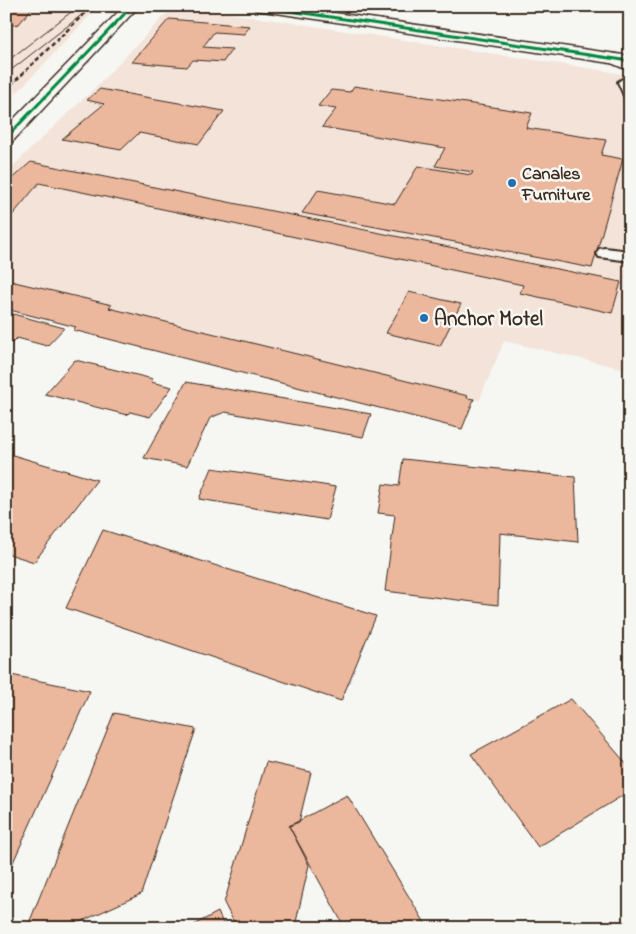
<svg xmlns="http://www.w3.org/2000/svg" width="636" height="934" viewBox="0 0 636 934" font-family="'Indie Flower',sans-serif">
  <rect width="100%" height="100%" fill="#f6f6f2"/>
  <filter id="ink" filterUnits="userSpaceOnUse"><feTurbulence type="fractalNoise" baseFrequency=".02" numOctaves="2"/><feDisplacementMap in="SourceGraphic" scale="10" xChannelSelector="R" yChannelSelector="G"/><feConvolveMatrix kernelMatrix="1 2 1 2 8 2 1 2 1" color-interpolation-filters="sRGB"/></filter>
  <g filter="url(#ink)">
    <path fill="#f3e3d8" d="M 6,6 L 99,6 L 6,104 Z
      M 182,6 L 606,71 L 625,75 L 630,78 L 630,370 L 504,341 L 479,401 L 474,399 L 462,429 L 73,330 L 76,327 L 6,309 L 6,174 L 22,157 L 96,87 L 172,8 Z"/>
    <path fill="#ebb79d" stroke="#3b2a1e" d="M 6,6 L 31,6 L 32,8 L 19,24 L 6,26 Z
      M 169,19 L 250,26 L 244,34 L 214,32 L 203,47 L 232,49 L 223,62 L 193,60 L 187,67 L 132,62 Z
      M 354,86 L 532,113 L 526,128 L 606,140 L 601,155 L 623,159 L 592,268 L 302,213 L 318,190 L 395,204 L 418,166 L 471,175 L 473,172 L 435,166 L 445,148 L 322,127 L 336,109 L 318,106 L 331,90 L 350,92 Z
      M 100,89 L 224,111 L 199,144 L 139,133 L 121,150 L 62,139 L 104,104 L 87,100 Z
      M 31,162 L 621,282 L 612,313 L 520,293 L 523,285 L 39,183 L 6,223 L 6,180 L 10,180 Z
      M 6,280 L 112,305 L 109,308 L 468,396 L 467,398 L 474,399 L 462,429 L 73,330 L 76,327 L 6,309 Z
      M 409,292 L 461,304 L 440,346 L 386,333 Z
      M 6,312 L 64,328 L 47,346 L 17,338 L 12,343 L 6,342 Z
      M 75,360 L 153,379 L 151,382 L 172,387 L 150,417 L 130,412 L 127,415 L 45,394 Z
      M 186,382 L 371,414 L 363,437 L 225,412 L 210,418 L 187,466 L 144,458 Z
      M 6,453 L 97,480 L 34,562 L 6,553 Z
      M 403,459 L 575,477 L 578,542 L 500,533 L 498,605 L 385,591 L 395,515 L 378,513 L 383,484 L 399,486 Z
      M 212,468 L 336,487 L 327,520 L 199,499 Z
      M 103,530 L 376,616 L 341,701 L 66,608 Z
      M 6,674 L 90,691 L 6,878 Z
      M 571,699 L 630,768 L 630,791 L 538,847 L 471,754 Z
      M 114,713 L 196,729 L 141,894 L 67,928 L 27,928 Z
      M 266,762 L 311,772 L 299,822 L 289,826 L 309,865 L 296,922 L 285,928 L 237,928 L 224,903 Z
      M 347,795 L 428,928 L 345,928 L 289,826 Z
      M 218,912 L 225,928 L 188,928 Z"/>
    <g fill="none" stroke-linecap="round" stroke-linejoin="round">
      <defs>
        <path id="service" d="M 624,78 L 630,81 L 630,99 L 625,98 L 618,82 Z
          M 605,248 L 630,251 L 630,261 L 599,257 L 597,253 L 599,249 Z"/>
        <path id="minor" d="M 249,6 L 287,6 L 630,56 L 630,66 L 256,10 Z"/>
        <path id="tertiary" d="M 124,6 L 139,6 L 12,142 L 6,143 L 6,127 Z"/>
        <path id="primary" d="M 615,54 L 630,60 L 630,71 L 609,62 L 607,59 L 609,56 Z"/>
      </defs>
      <use href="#service" stroke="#3b2a1e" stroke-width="4"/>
      <use href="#minor" stroke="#3b2a1e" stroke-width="3"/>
      <use href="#tertiary" stroke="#3b2a1e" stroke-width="3"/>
      <use href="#primary" stroke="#3b2a1e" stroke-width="3"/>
      <use href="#service" fill="#f6f6f2" fill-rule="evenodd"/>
      <use href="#minor" fill="#f6f6f2" fill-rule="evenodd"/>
      <use href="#tertiary" fill="#f6f6f2" fill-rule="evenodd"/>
      <use href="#primary" fill="#f6f6f2" fill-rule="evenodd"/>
      <path stroke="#3b2a1e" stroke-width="1" d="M 6,62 L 79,6
        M 6,74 L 93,6"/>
      <path stroke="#3b2a1e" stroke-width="2.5" stroke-dasharray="4.5 2.5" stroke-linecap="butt" d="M 6,90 L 92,6"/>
      <defs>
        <path id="cycleway" d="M 256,6 L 630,61
          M 6,138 L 132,6"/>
      </defs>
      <use href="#cycleway" stroke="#f6f6f2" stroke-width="5"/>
      <use href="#cycleway" stroke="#00873e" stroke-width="3"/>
    </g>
  </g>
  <g fill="#1f6fb2" stroke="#f6f6f2" stroke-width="2">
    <circle cx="512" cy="183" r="5"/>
    <circle cx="424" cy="318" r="5"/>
  </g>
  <g text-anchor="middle" stroke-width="5" stroke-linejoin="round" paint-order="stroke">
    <g font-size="18" font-weight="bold" fill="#3b2a1e" stroke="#f6f6f2" text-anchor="start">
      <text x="522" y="179">Canales<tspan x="522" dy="21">Furniture</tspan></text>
    </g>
    <g font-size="21" font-weight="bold" fill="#3b2a1e" stroke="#f6f6f2" text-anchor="start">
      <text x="434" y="325">Anchor Motel</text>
    </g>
  </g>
  <rect width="636" height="934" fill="none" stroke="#f6f6f2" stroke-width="25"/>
  <rect x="12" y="12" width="611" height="909" fill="none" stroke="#3b2a1e" stroke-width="2" filter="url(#ink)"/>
</svg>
